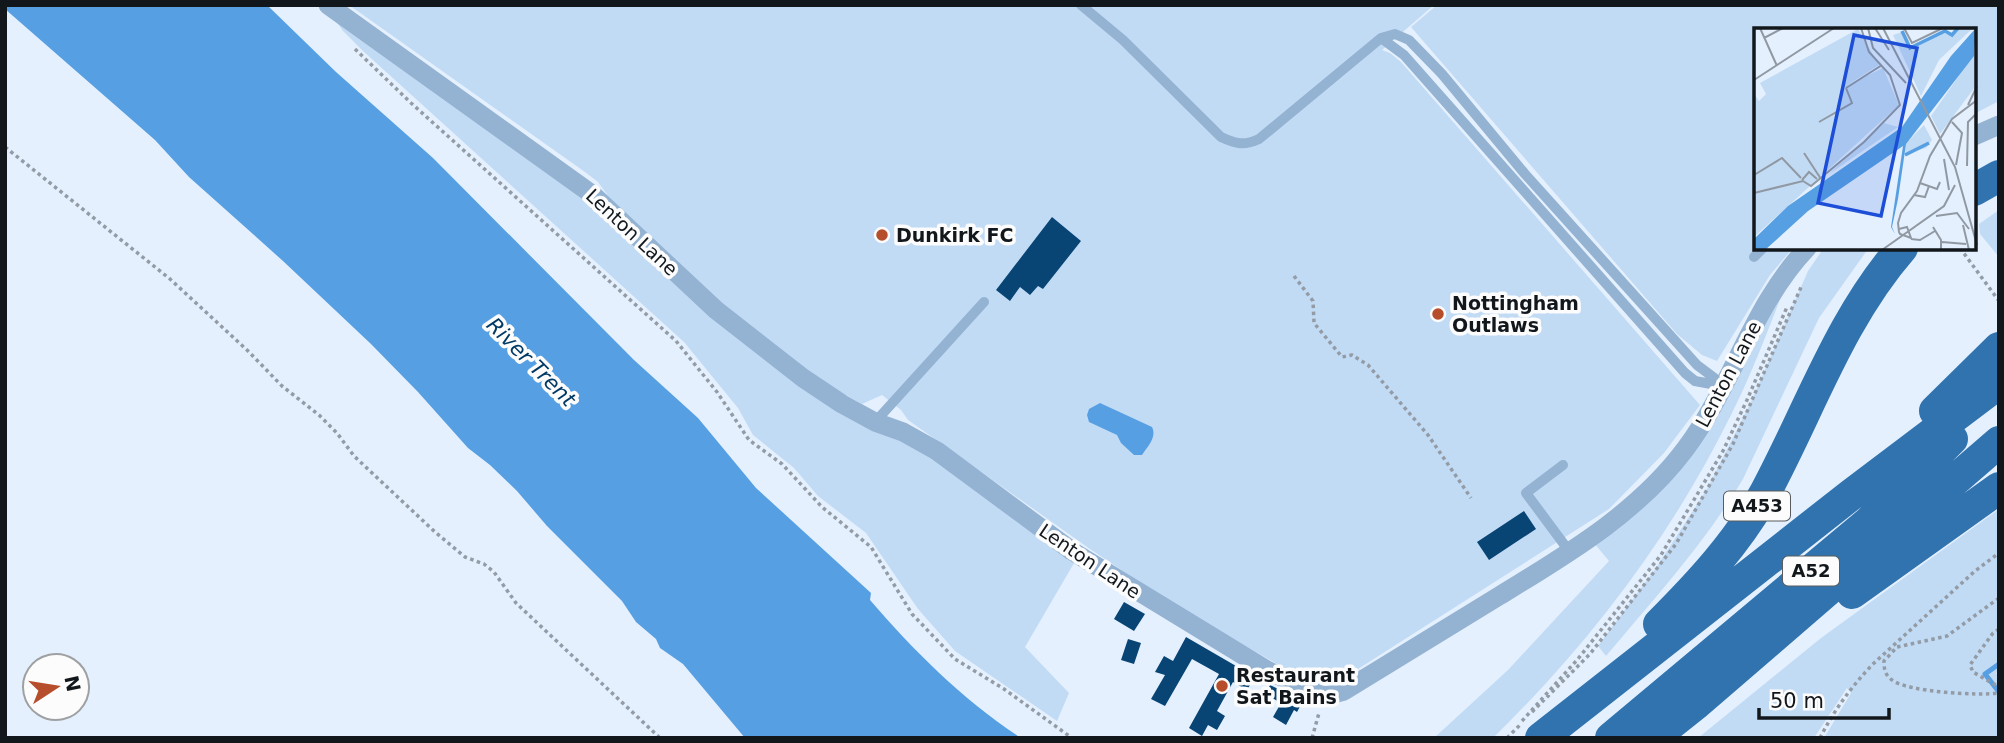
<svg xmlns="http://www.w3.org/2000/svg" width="2004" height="743" viewBox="0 0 2004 743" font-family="'DejaVu Sans',sans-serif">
  <rect width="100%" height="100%" fill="#e4f0fd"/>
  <path fill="#c2dbf5" d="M 349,5 L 1434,5 L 1382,50 L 1390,53 L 1401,62 L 1700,405 L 1664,453 L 1609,509 L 1347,676 L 1313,684 L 1186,613 L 1090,549 L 908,420 L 901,410 L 882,395 L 862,404 C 767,354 690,273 611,200 L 598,182 L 585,172 Z
    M 1437,5 L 1999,5 L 1999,101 L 1974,114 L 1974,30 L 1756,30 L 1756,248 L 1792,249 L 1770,275 L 1717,361 L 1702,355 L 1677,334 L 1411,27 Z
    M 331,14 L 593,204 L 720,322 L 921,451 L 1077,558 L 1025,647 L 1069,693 L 1057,721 L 955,651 L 918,609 L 866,533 L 818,496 L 794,468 L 753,435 L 738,408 L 684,342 L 363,51 L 343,31 Z
    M 1999,210 L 1999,257 L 1980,234 L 1979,224 Z
    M 1823,249 L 1868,249 L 1819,318 L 1743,479 C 1705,543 1654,599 1606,656 L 1598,646 L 1656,568 L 1707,489 L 1751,402 L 1808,271 Z
    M 1788,279 C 1770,325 1753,372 1730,417 C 1670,538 1590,643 1493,738 L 1434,738 L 1508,670 L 1609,561 L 1594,543 L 1649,497 Z
    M 1999,509 L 1999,671 L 1996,673 L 1999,677 L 1999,738 L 1824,738 L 1851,693 L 1847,688 L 1814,738 L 1698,738 L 1821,638 Z"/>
  <path fill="#569fe2" d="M 5,5 L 267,5 L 336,72 L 433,158 L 634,360 L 698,418 L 756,488 L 871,593 L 870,600 C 915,652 962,699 1021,738 L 745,738 L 683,664 L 660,648 L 656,639 L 636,622 L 622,601 L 547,526 L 517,491 L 490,465 L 468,448 L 418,392 L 371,344 L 283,261 L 189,177 L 155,140 L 5,9 Z
    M 1100,403 L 1152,427 C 1157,437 1148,446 1142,455 L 1134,455 L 1121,443 L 1117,435 L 1089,422 L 1087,415 L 1089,409 Z"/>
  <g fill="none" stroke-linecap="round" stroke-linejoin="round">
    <path stroke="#569fe2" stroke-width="5" d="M 1999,664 L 1985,674 L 1999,692"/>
  </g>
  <path fill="#084575" d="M 1052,217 L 1081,241 L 1043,289 L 1038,286 L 1030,295 L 1020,287 L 1010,301 L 996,290 Z
    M 1524,511 L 1536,529 L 1489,560 L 1477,542 Z
    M 1124,602 L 1145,614 L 1134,631 L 1114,619 Z
    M 1186,637 L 1255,677 L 1247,690 L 1233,682 L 1217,711 L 1225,716 L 1217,730 L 1208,725 L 1202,736 L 1189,728 L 1219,674 L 1192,659 L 1165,706 L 1151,699 L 1165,675 L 1155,672 L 1164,656 L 1173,661 Z
    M 1128,639 L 1141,643 L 1134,664 L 1121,660 Z
    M 1270,685 L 1303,701 L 1297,712 L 1294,710 L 1286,725 L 1273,717 L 1281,703 L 1265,694 Z"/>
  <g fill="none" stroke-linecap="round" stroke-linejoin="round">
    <path stroke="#939ca6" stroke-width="3.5" stroke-dasharray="3.5 3.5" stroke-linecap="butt" d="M 355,49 L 411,103 L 676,341 L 717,392 L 749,440 L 782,464 L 822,507 L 871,547 L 912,614 L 955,659 L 1004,689 L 1072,738
      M 5,147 L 170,279 L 247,350 L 282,386 L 319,415 L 337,433 L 354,456 L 435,532 L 465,557 L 484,564 L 494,572 L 516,603 L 660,738
      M 1960,248 L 1999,301
      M 1294,276 L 1313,301 L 1314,323 L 1342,357 L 1352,355 L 1368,365 L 1428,435 L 1471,498
      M 1999,598 L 1947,636 L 1897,647 L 1884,661 C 1884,669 1885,675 1892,680 C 1907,692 1979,696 1999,693
      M 1999,629 L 1993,633 L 1970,665 L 1973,672 L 1999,687
      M 1532,712 L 1590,654 L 1676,544 L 1733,444 L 1802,285
      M 1522,721 L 1577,660 L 1661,555 L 1723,451 L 1747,400 L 1787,307
      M 1312,738 L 1319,713
      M 1507,738 L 1520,725
      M 1820,738 C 1834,710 1852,686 1873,664 L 1975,571 L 1999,553"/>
    <path stroke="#94b2d1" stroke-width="10" d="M 1081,5 L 1123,40 L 1221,137 C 1236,144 1244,146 1259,139 L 1381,38 L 1395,34 L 1409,40 L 1442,74 L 1525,174 L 1697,365 L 1725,386
      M 1381,38 L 1404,55 L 1685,373 L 1695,381 L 1722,386
      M 1754,257 L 1763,248
      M 875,422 L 984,302
      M 1563,465 L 1526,493 L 1569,551"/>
    <path stroke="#94b2d1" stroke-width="19" d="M 328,5 L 593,195 L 716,310 L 803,378 L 842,404 L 875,422 L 903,432 L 937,451 L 1072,551 L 1267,670 L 1318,694 L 1326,696 L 1344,691 C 1396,659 1447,628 1499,596 C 1566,555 1638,513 1686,448 C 1733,385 1752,306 1807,248
      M 1974,136 L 1999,125"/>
    <path stroke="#3073af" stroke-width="32" d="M 1974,190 L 1999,176
      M 1935,411 L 1999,348
      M 1852,593 L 1999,488
      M 1659,624 C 1699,584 1739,541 1766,491 C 1810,409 1840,319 1902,248
      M 1541,738 L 1852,494 L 1999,383
      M 1611,738 L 1869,522 L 1952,439
      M 1653,738 L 1697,703 L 1999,442"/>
  </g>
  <g fill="#b64e2b" stroke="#fcfcfc" stroke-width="2.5">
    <circle cx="882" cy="235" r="7"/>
    <circle cx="1438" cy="314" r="7"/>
    <circle cx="1222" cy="686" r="7"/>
  </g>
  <g text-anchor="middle" stroke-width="7" stroke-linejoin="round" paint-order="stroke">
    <g fill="#fcfcfc" stroke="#585c5f" stroke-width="2">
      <rect x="1724" y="491.5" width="66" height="29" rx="5"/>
      <rect x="1783" y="556.5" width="56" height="29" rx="5"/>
    </g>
    <g font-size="18" font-weight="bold" fill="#12171c">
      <text x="1757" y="512">A453</text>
      <text x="1811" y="577">A52</text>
    </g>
    <g font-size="19" fill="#12171c" stroke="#fcfcfc">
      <text transform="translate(632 232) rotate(43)" y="7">Lenton Lane</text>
      <text transform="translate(1728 374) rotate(-62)" y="7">Lenton Lane</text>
      <text transform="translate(1090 561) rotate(34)" y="7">Lenton Lane</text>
    </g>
    <g font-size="19" font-weight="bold" fill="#12171c" stroke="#fcfcfc" text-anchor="start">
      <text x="896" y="242">Dunkirk FC</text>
      <text x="1452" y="310">Nottingham<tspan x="1452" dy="22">Outlaws</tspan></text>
      <text x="1236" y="682">Restaurant<tspan x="1236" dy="22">Sat Bains</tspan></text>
    </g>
    <g font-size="21" font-style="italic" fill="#013a65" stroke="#fcfcfc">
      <text transform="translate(531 362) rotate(45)" y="7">River Trent</text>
    </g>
  </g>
  <g transform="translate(1754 28)">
    <rect width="222" height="222" fill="#e4f0fd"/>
    <path d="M 204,0 L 219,0 L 185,32 L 167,68 L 139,7 L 148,4 L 157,19 L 187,4 L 199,8 ZM 104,1 L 125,37 L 92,58 L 129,40 L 145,77 L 0,209 L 0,66 L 5,73 L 12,66 L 6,55 ZM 222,23 L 221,59 L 186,106 L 177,88 ZM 130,95 L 144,99 L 75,146 ZM 170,97 L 178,112 L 172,120 L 151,126 L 152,115 Z" fill="#c2dbf5"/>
    <path d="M 222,0 L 220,28 L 152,116 L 144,171 L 138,199 L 141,206 L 137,199 L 149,118 L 54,183 L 11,222 L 0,222 L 0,211 L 34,178 L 148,99 L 197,28 Z" fill="#569fe2"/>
    <path fill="none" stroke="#569fe2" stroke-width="3.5" d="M 148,3 L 156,20 L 191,3 L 198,7 L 204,0M 151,127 L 175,115"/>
    <path fill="none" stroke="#9099a3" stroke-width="2" d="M 6,0 L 23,38M 114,0 L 119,20 L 152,55M 121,0 L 135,22M 129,0 L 201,139 L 223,217M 150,0 L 158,15 L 189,0M 10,10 L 29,0M 0,52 L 80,0M 92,60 L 128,37M 214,77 L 223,58M 65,94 L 98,75 L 92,60M 198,94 L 208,105 L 202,137M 50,125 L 67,151M 190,131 L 195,162M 213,138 L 214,94 L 223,85M 0,147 L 28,130 L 47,150M 48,152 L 55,144 L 63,151M 166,155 L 183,161 L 186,154M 0,165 L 49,153 L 57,158 L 110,114 L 146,77 L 136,47 L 115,24 L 107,0M 160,167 L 171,169 L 175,158M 182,188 L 203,185 L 215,201M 209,197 L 215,222M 179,199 L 187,212 L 187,222M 145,201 L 153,199 L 157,210 L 146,206 L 145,204 L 144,195 L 147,185 L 163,163 L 176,128 L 198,91 L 223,72M 157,211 L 166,212 L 181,203M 188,214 L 212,216M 128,222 L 190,178 L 201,157"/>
    <path fill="#1d4ed8" fill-opacity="0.15" stroke="#1d4ed8" stroke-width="3.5" d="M 100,7 L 163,20 L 127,188 L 64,175 Z"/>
    <rect width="222" height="222" fill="none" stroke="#12171c" stroke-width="3.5"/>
  </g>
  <rect width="2004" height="743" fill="none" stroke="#12171c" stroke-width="14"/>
  <g transform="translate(56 687) rotate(78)"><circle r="33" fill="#fcfcfc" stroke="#9ea0a2" stroke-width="2"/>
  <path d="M0-5L12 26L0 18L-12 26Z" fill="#b64e2b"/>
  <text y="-10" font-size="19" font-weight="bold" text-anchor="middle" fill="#12171c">N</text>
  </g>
  <path d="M1759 708v10h130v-10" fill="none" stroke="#12171c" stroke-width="3.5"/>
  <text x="1770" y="708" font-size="21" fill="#12171c" stroke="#fcfcfc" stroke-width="5" paint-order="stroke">50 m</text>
</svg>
